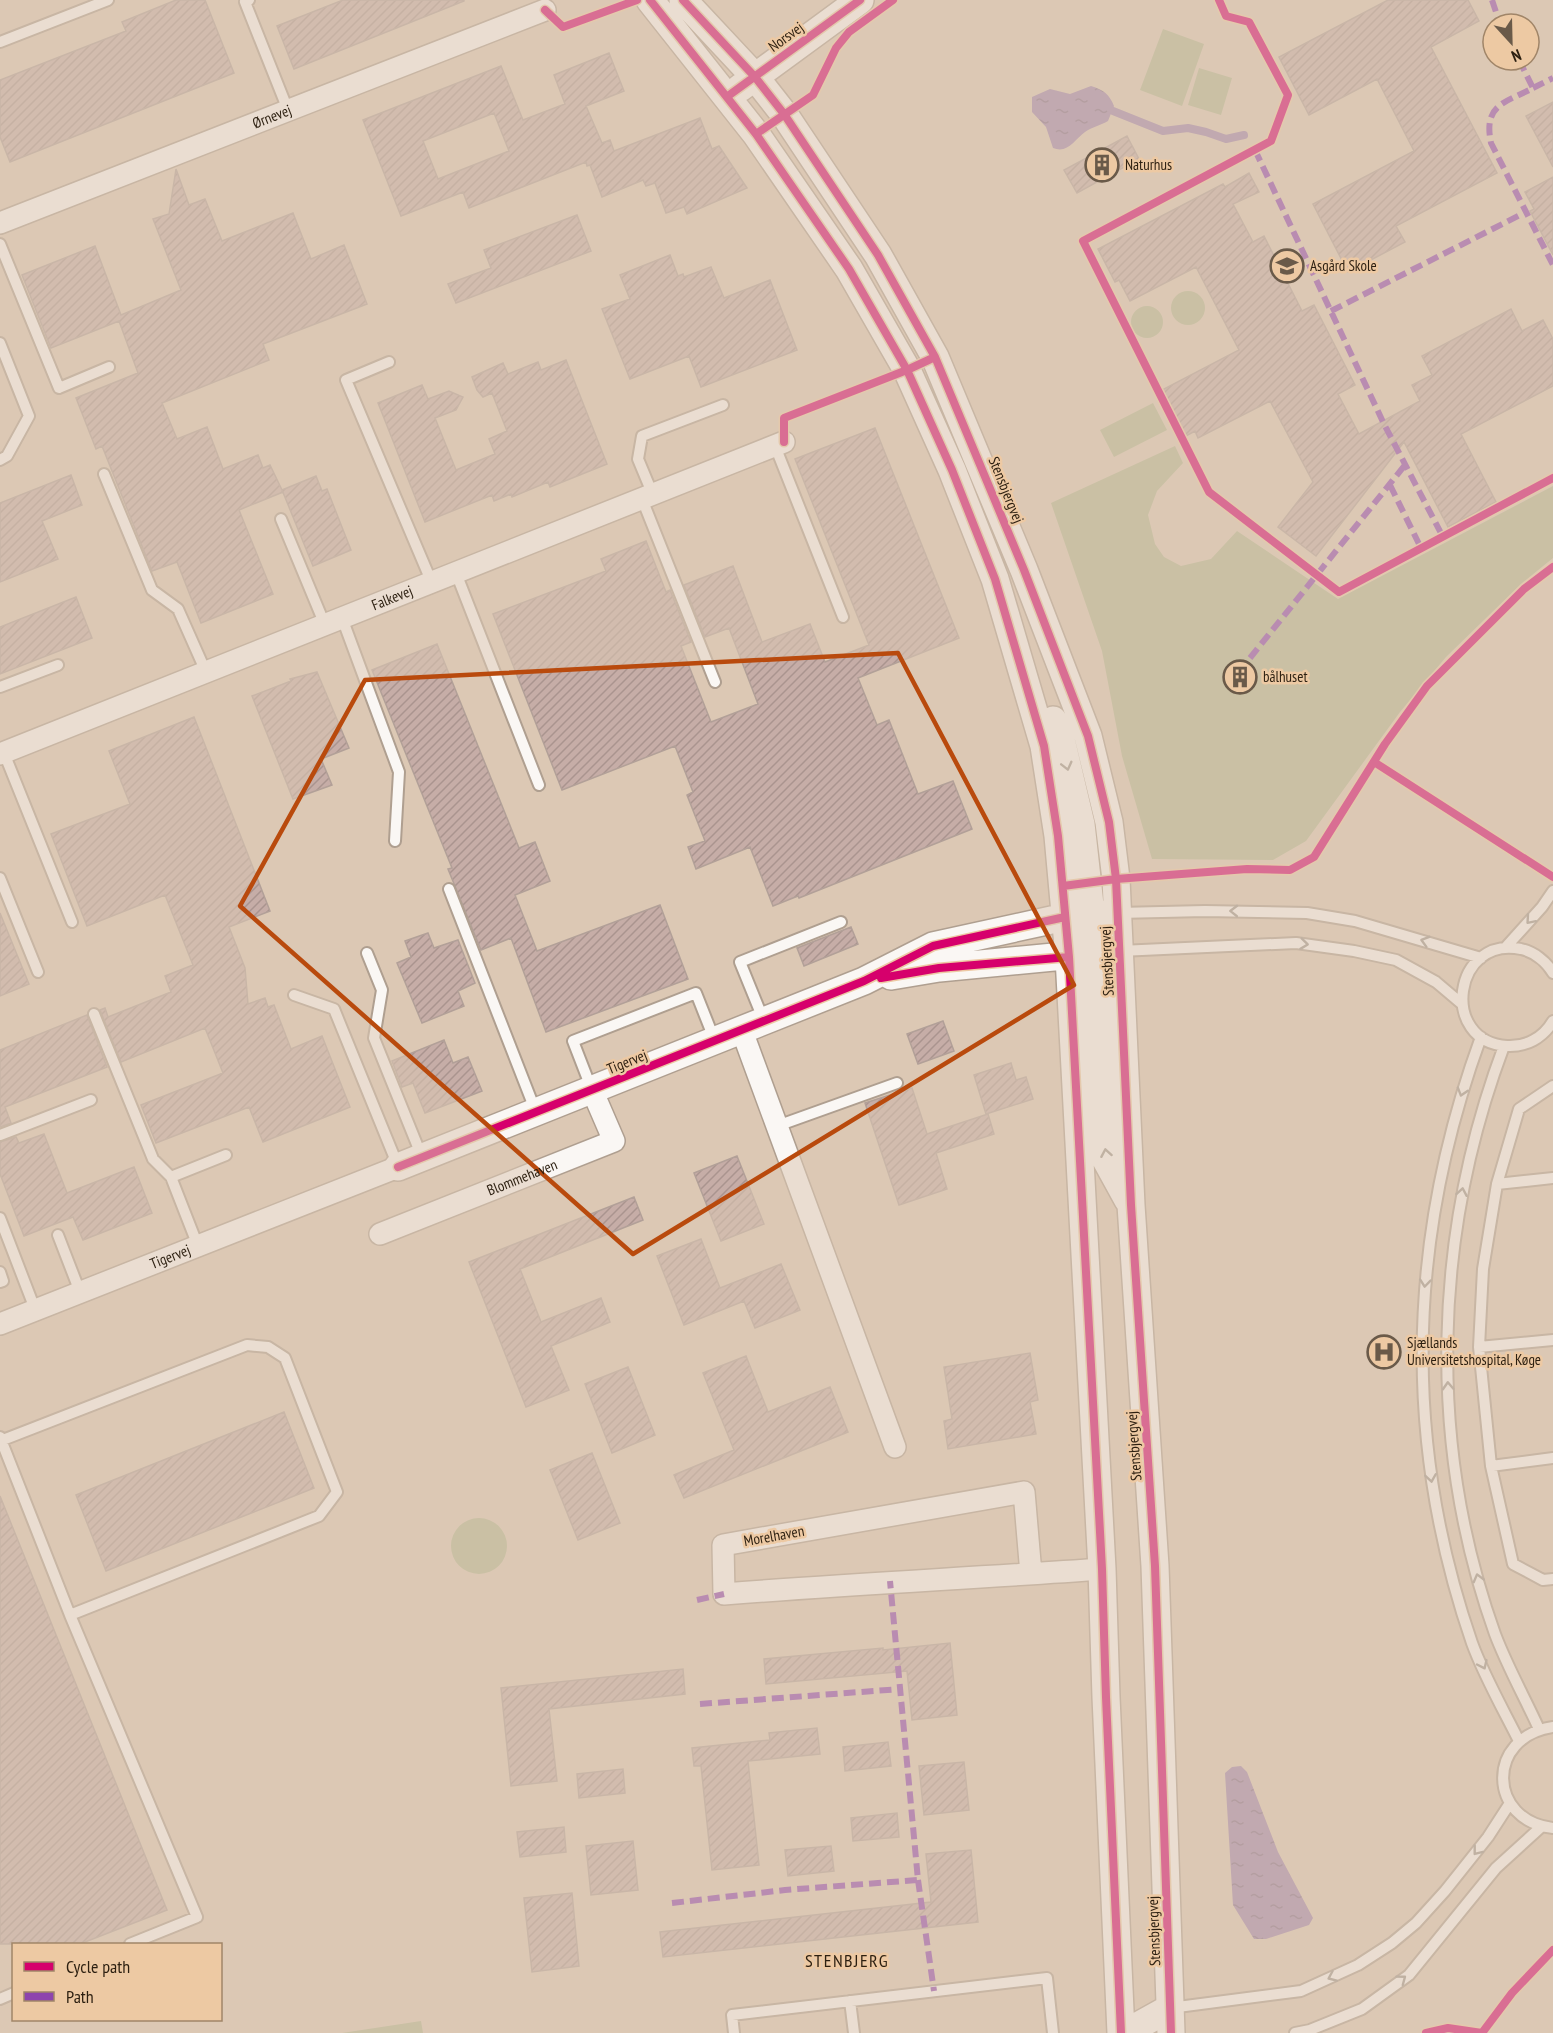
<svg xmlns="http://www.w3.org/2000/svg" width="1553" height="2033" viewBox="0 0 1553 2033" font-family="'PT Sans Narrow',sans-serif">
  <defs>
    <pattern id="water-ripples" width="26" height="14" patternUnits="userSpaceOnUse" patternTransform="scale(1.5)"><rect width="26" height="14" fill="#a083aa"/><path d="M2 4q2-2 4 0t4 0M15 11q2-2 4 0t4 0" fill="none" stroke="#836b89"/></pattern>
    <pattern id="building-hatch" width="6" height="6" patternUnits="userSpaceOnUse" patternTransform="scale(1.5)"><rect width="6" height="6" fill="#c6ada7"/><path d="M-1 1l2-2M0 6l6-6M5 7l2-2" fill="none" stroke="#aa948f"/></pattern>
  </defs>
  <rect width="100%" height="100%" fill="#dcc8b4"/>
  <path fill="#b3b791" d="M 1163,29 L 1204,44 L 1182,106 L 1140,90 Z
    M 1199,68 L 1232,78 L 1221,115 L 1188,105 Z
    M1171 308a17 17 0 1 1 34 0a17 17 0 1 1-34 0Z
    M1131 322a16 16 0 1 1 32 0a16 16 0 1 1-32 0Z
    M 1153,403 L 1167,430 L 1114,457 L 1100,430 Z
    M 1175,446 L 1183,463 L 1157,491 L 1148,515 L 1155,544 L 1164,557 L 1181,566 L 1211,559 L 1237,531 L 1338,599 L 1553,486 L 1553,558 L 1522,583 L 1446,657 L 1400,712 L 1306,841 L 1273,860 L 1152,859 L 1122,756 L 1102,651 L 1051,503 Z
    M451 1546a28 28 0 1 1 56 0a28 28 0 1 1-56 0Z
    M 421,2021 L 423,2033 L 342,2033 Z"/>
  <path fill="url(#water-ripples)" d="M 1091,86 C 1104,90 1109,94 1114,106 L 1108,121 C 1101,125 1092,127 1085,132 C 1075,139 1068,154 1053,148 L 1046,127 L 1032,112 L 1032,97 L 1050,89 L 1070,94 Z
    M 1241,1766 L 1247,1772 L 1278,1852 L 1313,1918 L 1309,1925 L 1266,1939 L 1254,1939 L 1233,1905 L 1225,1773 L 1232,1767 Z"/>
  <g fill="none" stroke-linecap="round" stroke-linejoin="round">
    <path stroke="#a083aa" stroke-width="8" d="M 1113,111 L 1163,131 L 1188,128 L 1206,132 L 1226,139 L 1244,135"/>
  </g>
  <path fill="url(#building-hatch)" stroke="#b2a098" stroke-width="1.5" fill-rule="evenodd" d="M 176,0 L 205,0 L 234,73 L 10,162 L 0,137 L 0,80 L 126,31 L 122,22 Z
    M 343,0 L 464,0 L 464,1 L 294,69 L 277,26 Z
    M 1388,0 L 1468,0 L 1479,21 L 1431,47 L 1497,173 L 1396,226 L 1405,242 L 1348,272 L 1313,204 L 1414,151 L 1377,79 L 1309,115 L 1279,57 Z
    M 609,53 L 624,91 L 586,106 L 602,143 L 610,140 L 614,151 L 700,118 L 712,149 L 719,146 L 747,188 L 687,214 L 684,207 L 666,213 L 655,183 L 646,186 L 643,180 L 602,197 L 590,165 L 587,166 L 586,162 L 469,208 L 463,192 L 401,216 L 363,120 L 501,66 L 523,120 L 565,104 L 554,75 ZM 494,113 L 509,151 L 438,179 L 423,141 Z
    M 1553,102 L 1553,167 L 1526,116 Z
    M 1127,136 L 1139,159 L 1077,193 L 1064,170 Z
    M 176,169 L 189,205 L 205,199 L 222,241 L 293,213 L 311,259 L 344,245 L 367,304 L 263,344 L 269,360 L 162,403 L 177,439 L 207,427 L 223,469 L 258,455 L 263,468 L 270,465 L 283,492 L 239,510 L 273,594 L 201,623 L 177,562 L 152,571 L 102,446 L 96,449 L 76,398 L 138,373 L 119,321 L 51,348 L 22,275 L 95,246 L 121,315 L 181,290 L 153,219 L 169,214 Z
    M 1249,173 L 1259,192 L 1233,204 L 1253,242 L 1264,236 L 1302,311 L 1314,305 L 1355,385 L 1338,394 L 1359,434 L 1420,401 L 1412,385 L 1432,375 L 1422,356 L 1511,309 L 1522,331 L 1543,320 L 1553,339 L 1553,386 L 1461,434 L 1496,502 L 1448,527 L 1404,442 L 1316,556 L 1278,527 L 1313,482 L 1270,401 L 1198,438 L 1195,431 L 1186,436 L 1162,390 L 1239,350 L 1196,267 L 1130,301 L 1119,280 L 1115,282 L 1098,249 L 1223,184 L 1225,187 Z
    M 1553,177 L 1553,255 L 1530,211 L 1534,209 L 1525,192 Z
    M 577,215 L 591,251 L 456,303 L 448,284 L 491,268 L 484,250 Z
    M 670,255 L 678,276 L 683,274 L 684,277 L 711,267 L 724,298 L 770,280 L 797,350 L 701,387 L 689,356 L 630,379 L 602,309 L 630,299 L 620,275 Z
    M 566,360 L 607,464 L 550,487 L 548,482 L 512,497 L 511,494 L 494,501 L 492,495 L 425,522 L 378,403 L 422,385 L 428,399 L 449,391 L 463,397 L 456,410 L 435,418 L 456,470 L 495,454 L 489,439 L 507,431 L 492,393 L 483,397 L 477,390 L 472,377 L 503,363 L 508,374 L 538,362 L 541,370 Z
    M 875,428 L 959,638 L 858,678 L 877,725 L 889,720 L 918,794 L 953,781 L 972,829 L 799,898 L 798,896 L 773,906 L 750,847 L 696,869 L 688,847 L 705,841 L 687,795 L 693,792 L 675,746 L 562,790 L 493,614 L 606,571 L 601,559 L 646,541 L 666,592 L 670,590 L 691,642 L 681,646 L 711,722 L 758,704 L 729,628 L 705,637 L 684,585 L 733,566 L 762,642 L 810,624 L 825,662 L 869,645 L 795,459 Z
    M 71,475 L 82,505 L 42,521 L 58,559 L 0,582 L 0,503 Z
    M 316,476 L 322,491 L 327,489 L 351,550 L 313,566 L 282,490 Z
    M 76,597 L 92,638 L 0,674 L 0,627 Z
    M 437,644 L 519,848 L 535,842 L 550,881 L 515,895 L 537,951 L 660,905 L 688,979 L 546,1032 L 511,938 L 481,950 L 448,869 L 452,868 L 372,670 Z
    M 317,672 L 349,748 L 321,759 L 332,785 L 293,799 L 252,696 L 291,681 L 290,679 Z
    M 194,717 L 270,911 L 229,927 L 245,968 L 248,1004 L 265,998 L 268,1007 L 274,1005 L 291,1049 L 322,1036 L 350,1107 L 263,1142 L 249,1107 L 156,1143 L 141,1105 L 223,1073 L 205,1028 L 121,1062 L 100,1010 L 105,1008 L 108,1017 L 171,992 L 165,976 L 193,965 L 165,895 L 87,926 L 51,834 L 130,804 L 109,751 Z
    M 0,913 L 29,984 L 0,996 Z
    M 851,927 L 858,944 L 804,966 L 797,948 Z
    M 428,933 L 434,948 L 458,940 L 475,983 L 458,991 L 464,1006 L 422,1023 L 397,963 L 411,957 L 405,941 Z
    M 87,1015 L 107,1067 L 5,1107 L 11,1123 L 0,1127 L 0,1050 Z
    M 943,1021 L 954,1051 L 918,1064 L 907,1034 Z
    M 444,1040 L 453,1063 L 468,1057 L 482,1091 L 425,1113 L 413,1083 L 402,1087 L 392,1061 Z
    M 1011,1063 L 1016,1080 L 1026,1077 L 1033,1099 L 986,1114 L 974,1075 Z
    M 912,1088 L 927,1134 L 988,1114 L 994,1134 L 936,1153 L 947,1189 L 899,1205 L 865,1103 Z
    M 44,1134 L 67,1193 L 134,1167 L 152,1213 L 83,1240 L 73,1217 L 24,1236 L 0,1174 L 0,1142 L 16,1137 L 19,1143 Z
    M 737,1156 L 764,1224 L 721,1241 L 694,1173 Z
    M 634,1197 L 643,1220 L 520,1269 L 541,1322 L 601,1298 L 610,1322 L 551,1346 L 569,1390 L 526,1407 L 469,1262 Z
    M 701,1239 L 720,1288 L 781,1264 L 800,1310 L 755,1328 L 744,1301 L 684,1325 L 657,1256 Z
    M 1030,1353 L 1038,1400 L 1030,1402 L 1036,1434 L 948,1449 L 944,1421 L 952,1419 L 944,1367 Z
    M 746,1356 L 768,1412 L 830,1387 L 848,1432 L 684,1498 L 674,1475 L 734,1450 L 703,1373 Z
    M 628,1367 L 655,1435 L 612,1453 L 585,1384 Z
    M 284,1412 L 314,1488 L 106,1571 L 76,1495 Z
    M 592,1453 L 620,1523 L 578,1540 L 550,1470 Z
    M 0,1496 L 167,1910 L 80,1944 L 0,1944 Z
    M 950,1643 L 957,1715 L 912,1720 L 907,1671 L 766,1684 L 764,1659 L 883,1648 L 883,1650 Z
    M 683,1669 L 685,1694 L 549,1709 L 557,1781 L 511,1786 L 501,1688 Z
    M 817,1728 L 820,1754 L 748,1761 L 759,1865 L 712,1870 L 701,1766 L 694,1766 L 692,1748 L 770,1740 L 769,1733 Z
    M 888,1742 L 891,1766 L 845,1771 L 843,1747 Z
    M 964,1762 L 969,1810 L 924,1815 L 919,1766 Z
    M 623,1769 L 625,1793 L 579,1798 L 577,1774 Z
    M 897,1813 L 899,1837 L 853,1841 L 851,1818 Z
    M 564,1827 L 566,1852 L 520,1857 L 517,1832 Z
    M 633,1841 L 638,1890 L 591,1895 L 586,1846 Z
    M 831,1846 L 834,1871 L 788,1876 L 785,1850 Z
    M 971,1850 L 978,1922 L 663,1957 L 660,1932 L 931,1902 L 926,1854 Z
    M 572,1893 L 579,1966 L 532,1972 L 524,1898 Z"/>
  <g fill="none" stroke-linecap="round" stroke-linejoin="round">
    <defs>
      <path id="service" d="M 249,0 L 245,2 L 288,110
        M 0,42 L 108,0
        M 0,244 L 59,388 L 109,367
        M 0,343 L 29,416 L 7,456 L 0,460
        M 389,362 L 346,380 L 432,583
        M 775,446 L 843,617
        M 104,474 L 152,590 L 178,609 L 206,672
        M 653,495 L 638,459 L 642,436 L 723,405
        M 642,499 L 715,682
        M 281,519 L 325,625
        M 456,573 L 539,785
        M 342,618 L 399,772 L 395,841
        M 0,687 L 58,665
        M 4,753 L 72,922
        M 0,878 L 38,972
        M 449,889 L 536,1112
        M 1118,913 L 1205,911 L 1307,913 L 1355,921 L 1481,958
        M 1505,948 L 1542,907 L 1553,891
        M 1120,951 L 1296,943 L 1354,951 L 1396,960 L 1436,982 L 1462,1004
        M 367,953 L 382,990 L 374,1038 L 422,1157
        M 1553,973 C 1546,961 1534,952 1521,949 C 1453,935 1439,1042 1507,1046 C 1526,1047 1543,1038 1553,1021
        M 294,995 L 334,1009 L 398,1166
        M 94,1014 L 153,1159 L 171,1177
        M 764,1021 L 740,962 L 841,922
        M 1481,1037 C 1408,1237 1402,1440 1472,1643 C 1484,1676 1503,1709 1519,1741
        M 1504,1046 C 1433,1235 1427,1444 1495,1634 C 1507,1666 1525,1698 1539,1729
        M 1553,1086 L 1519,1109 L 1497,1184 L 1483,1269 L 1479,1347 L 1491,1466 L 1513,1564 L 1543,1580 L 1553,1579
        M 592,1090 L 573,1041 L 696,993 L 715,1041
        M 777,1126 L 897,1083
        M 0,1135 L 91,1100
        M 1497,1184 L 1553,1178
        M 0,1218 L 35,1309
        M 58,1235 L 80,1292
        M 198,1246 L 171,1177 L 226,1155
        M 0,1272 L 3,1281 L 0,1282
        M 1479,1347 L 1553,1340
        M 0,1437 L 70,1615 L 197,1917 L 130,1944
        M 0,1441 L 247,1345 L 268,1347 L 285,1358 L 337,1492 L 319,1516 L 70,1615
        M 1491,1466 L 1553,1458
        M 1553,1727 C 1485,1737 1488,1821 1553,1828
        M 0,1999 L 14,1993
        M 850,2001 L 854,2033
        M 1170,2008 L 1301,1991 L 1358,1965 L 1392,1943 L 1416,1923 L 1445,1891 L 1488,1837 L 1510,1803
        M 734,2033 L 732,2015 L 1047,1978 L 1053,2033
        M 1295,2033 L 1310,2030 L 1362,2009 L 1409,1975 L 1496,1868 L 1541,1827"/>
      <g id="minor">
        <path id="s1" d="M 0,223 L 545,10"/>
        <path id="s2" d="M 0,754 L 784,442"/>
        <path d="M 742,1031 L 895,1447"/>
        <path id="s3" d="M 380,1234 L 614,1141 L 592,1090"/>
        <path id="s4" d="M 0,1324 L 398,1167"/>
        <path d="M 1031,1574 L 1024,1492 L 723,1545 L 724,1594 C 850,1584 976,1578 1102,1569"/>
      </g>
      <path id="tertiary" d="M 650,0 L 756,134 L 849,269 L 907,370 L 952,470 L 995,579 L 1044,746 L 1058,836 L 1069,957 L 1102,1569 L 1106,1697 L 1121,2033
        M 683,0 L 755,77 L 784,114 L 878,255 L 935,357 L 1024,570 L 1088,736 L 1109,822 L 1116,879 L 1131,1205 L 1155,1566 L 1171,2033
        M 740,88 L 860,0
        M 1053,720 L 1059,731 L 1081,824 L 1091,914 L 1102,929
        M 1065,917 L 1093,953 L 1099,1085 L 1106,1160 L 1128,1200
        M 891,976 L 939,968 L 1085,954
        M 398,1167 L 864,981 L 933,946 L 1065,917 L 1118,913
        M 1125,2033 L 1170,2008"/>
    </defs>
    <use href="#service" stroke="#af9f90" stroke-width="14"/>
    <use href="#minor" stroke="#af9f90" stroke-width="24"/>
    <use href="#tertiary" stroke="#af9f90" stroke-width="30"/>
    <use href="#service" stroke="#faf7f4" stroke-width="10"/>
    <use href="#minor" stroke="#faf7f4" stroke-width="21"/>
    <use href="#tertiary" stroke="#faf7f4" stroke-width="27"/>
    <path stroke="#8e44ad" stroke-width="6" stroke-dasharray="12 6" stroke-linecap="butt" d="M 1492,0 L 1500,24
      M 1519,60 L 1533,88 C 1505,103 1483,104 1491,143 L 1553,265
      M 1533,88 L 1553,78
      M 1255,150 L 1384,424 L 1443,537
      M 1331,311 L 1526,212
      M 1390,485 L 1421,548
      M 1250,658 L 1405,465
      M 697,1600 L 724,1594
      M 700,1704 L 900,1689
      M 918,1880 L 934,1991
      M 672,1903 L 785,1890 L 918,1880 L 890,1581"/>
    <defs>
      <path id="cycleway" d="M 650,0 L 756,134 L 849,269 L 907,370 L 952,470 L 995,579 L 1044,746 L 1058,836 L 1069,957 L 1102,1569 L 1106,1697 L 1121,2033
        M 683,0 L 755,77 L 784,114 L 878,255 L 935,357 L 1024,570 L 1088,736 L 1109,822 L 1116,879 L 1131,1205 L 1155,1566 L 1171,2033
        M 1219,0 L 1226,16 L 1249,22 L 1288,95 L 1271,141 L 1083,241 L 1209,492 L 1339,592 L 1553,478
        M 545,10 L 563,27 L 637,0
        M 728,96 L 860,0
        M 756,134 L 813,95 L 836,48 L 849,32 L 893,0
        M 784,442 L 784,418 L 907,370 L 935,357
        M 1374,762 L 1553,877
        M 1063,886 L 1116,879 L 1247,869 L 1290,870 L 1314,857 L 1385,744 L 1427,686 L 1524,589 L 1553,567
        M 881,978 L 939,968 L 1069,957
        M 398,1167 L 864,981 L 933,946 L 1065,917
        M 1426,2033 L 1448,2028 L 1482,2033 L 1512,1993 L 1553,1950"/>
    </defs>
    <use href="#cycleway" stroke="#edc9a3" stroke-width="11"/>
    <use href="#cycleway" stroke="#d6006c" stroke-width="8"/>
  </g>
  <defs><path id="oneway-chevron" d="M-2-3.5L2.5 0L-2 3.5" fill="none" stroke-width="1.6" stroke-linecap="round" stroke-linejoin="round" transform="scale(1.5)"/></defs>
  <g stroke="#9d968d">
    <use href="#oneway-chevron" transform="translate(1067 766) rotate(76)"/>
    <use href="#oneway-chevron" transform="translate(1234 911) rotate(-179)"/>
    <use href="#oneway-chevron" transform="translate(1530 920) rotate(131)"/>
    <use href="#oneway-chevron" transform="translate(1425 941) rotate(-164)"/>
    <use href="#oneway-chevron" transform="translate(1304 944) rotate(7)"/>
    <use href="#oneway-chevron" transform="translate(1462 1092) rotate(107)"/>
    <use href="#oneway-chevron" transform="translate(1106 1153) rotate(-100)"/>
    <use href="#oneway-chevron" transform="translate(1462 1192) rotate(-80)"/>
    <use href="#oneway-chevron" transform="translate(1425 1283) rotate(96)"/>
    <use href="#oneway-chevron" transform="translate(1448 1386) rotate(-93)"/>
    <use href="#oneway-chevron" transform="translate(1431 1478) rotate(81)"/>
    <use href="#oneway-chevron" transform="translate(1478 1578) rotate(-105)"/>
    <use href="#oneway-chevron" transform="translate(1483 1665) rotate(65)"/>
    <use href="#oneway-chevron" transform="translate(1477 1851) rotate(128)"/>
    <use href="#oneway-chevron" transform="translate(1332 1977) rotate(156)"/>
    <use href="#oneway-chevron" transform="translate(1402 1979) rotate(-37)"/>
  </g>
  <path d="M0 0H1553V2033H0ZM 898,653 L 1074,985 L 633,1254 L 240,906 L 365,680 Z" fill="#dcc8b4" fill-opacity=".55" fill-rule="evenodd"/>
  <path fill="none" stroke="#b94a0d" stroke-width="4.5" stroke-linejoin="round" d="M 898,653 L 1074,985 L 633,1254 L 240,906 L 365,680 Z"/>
  <defs>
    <symbol id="building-ring" viewBox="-11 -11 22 22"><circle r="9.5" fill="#edc9a3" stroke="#6a5a49" stroke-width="1.5"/><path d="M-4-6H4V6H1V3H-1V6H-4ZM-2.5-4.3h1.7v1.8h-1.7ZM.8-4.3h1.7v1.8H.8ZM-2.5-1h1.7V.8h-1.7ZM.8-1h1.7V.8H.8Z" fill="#6a5a49"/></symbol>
    <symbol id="school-ring" viewBox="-11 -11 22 22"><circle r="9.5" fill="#edc9a3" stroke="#6a5a49" stroke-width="1.5"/><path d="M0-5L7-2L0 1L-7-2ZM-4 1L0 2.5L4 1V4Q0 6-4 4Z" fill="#6a5a49"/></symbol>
    <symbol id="hospital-ring" viewBox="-11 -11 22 22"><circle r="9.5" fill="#edc9a3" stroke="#6a5a49" stroke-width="1.5"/><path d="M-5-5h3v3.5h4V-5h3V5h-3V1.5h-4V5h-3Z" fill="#6a5a49"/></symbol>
  </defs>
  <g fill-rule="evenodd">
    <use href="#building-ring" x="1083" y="146" width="38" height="38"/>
    <use href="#school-ring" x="1268" y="247" width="38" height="38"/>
    <use href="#building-ring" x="1221" y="658" width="38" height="38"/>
    <use href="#hospital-ring" x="1365" y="1333" width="38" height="38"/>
  </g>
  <g text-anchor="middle" stroke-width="5" stroke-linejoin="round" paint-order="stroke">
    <g font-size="15" fill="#2c1f10" stroke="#edc9a3">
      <text transform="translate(786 37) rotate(-36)" y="5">Norsvej</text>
      <text dy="5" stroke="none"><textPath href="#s1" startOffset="292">Ørnevej</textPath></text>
      <text transform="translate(1006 490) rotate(68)" y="5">Stensbjergvej</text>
      <text dy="5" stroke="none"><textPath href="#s2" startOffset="422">Falkevej</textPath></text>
      <text transform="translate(1107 961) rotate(-93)" y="5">Stensbjergvej</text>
      <text transform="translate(627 1062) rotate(-22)" y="5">Tigervej</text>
      <text dy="5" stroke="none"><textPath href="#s3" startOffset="153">Blommehaven</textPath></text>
      <text dy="5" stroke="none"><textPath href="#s4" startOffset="183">Tigervej</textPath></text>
      <text transform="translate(1134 1446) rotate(-94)" y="5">Stensbjergvej</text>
      <text transform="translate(774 1536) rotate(-10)" y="5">Morelhaven</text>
      <text transform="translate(1154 1931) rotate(-92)" y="5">Stensbjergvej</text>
    </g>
    <g font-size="15" fill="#2c1f10" stroke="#edc9a3" text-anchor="start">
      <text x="1125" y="170">Naturhus</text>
      <text x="1310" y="271">Asgård Skole</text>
      <text x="1263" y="682">bålhuset</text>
      <text x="1407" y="1348">Sjællands<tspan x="1407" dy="17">Universitetshospital, Køge</tspan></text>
    </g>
    <g font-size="18" letter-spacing="1.5" fill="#2c1f10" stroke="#edc9a3">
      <text x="847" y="1967">STENBJERG</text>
    </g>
  </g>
  <rect x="12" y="1943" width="210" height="78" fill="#edc9a3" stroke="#a08568" stroke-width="1.5"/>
  <rect x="24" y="1962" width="30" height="9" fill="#d6006c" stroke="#a08568" stroke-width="1.5"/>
  <text x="66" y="1973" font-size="18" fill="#2c1f10">Cycle path</text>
  <rect x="24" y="1992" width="30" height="9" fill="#8e44ad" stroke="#a08568" stroke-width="1.5"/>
  <text x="66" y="2003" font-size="18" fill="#2c1f10">Path</text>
  <g transform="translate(1511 42) rotate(158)"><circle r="28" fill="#edc9a3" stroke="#a08568" stroke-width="1.5"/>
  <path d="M0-4.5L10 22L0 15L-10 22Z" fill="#6a5a49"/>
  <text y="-9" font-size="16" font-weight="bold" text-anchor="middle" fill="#2c1f10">N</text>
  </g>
</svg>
